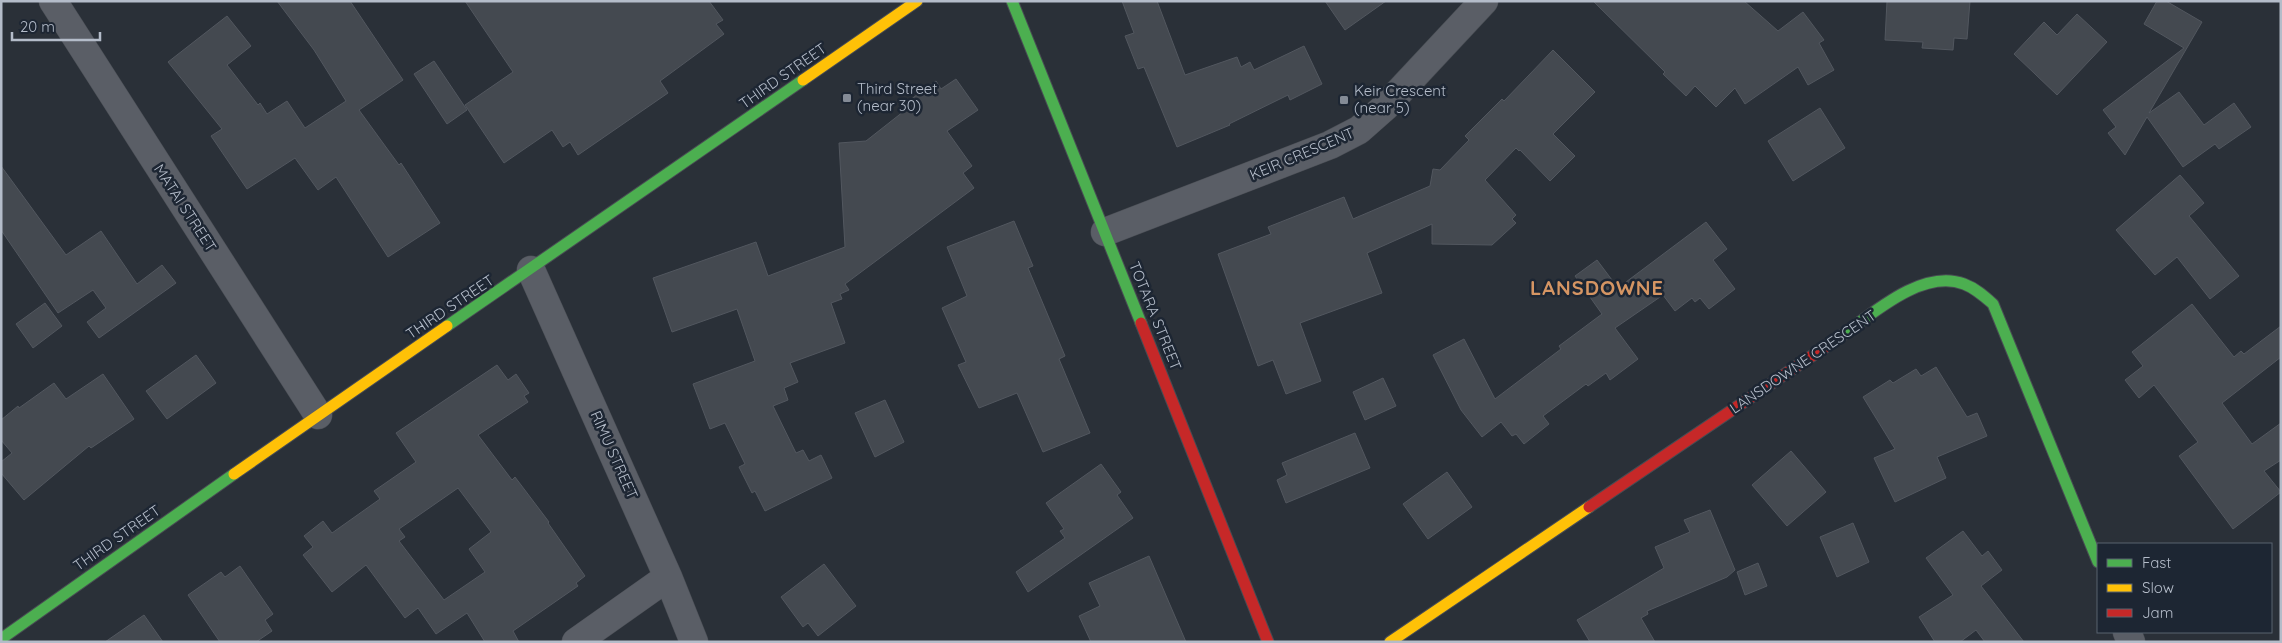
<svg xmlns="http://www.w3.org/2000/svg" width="2282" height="643" viewBox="0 0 2282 643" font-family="Quicksand,sans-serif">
  <rect width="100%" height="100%" fill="#2a3038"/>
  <path fill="#444950" stroke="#52575f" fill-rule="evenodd" d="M 277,1 L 350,1 L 403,80 L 359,110 L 399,165 L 401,163 L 440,223 L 388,257 L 336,177 L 318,190 L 295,158 L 247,189 L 211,136 L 222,129 L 168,62 L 227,16 L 251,46 L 227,65 L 258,105 L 260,103 L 267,114 L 287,101 L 305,128 L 346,101 L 314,50 Z
    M 465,1 L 709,1 L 723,20 L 716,24 L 724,34 L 660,81 L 668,93 L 578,155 L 570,142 L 563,147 L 552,130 L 504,163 L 465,105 L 513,72 Z
    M 1122,1 L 1157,1 L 1185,75 L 1237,57 L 1241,67 L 1250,62 L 1254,70 L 1304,46 L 1322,84 L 1290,100 L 1288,95 L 1229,124 L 1230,125 L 1177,147 L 1144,67 L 1138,69 L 1125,36 L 1134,33 Z
    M 1325,1 L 1386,1 L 1345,30 Z
    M 1593,1 L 1744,1 L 1778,31 L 1803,12 L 1824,40 L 1819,43 L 1834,70 L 1808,85 L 1798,67 L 1745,104 L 1735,88 L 1716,107 L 1695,86 L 1686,96 L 1663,74 L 1665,72 Z
    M 1887,1 L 1970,1 L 1967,39 L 1954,38 L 1953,50 L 1922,48 L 1923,42 L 1885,40 Z
    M 2157,1 L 2166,1 L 2202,22 L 2149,113 L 2179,92 L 2204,125 L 2234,103 L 2251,127 L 2219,149 L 2215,144 L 2183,167 L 2147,117 L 2125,155 L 2108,133 L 2116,127 L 2103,110 L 2184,48 L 2144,24 Z
    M 2077,14 L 2107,42 L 2057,95 L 2014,54 L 2044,22 L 2057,35 Z
    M 1553,50 L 1595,92 L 1553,134 L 1575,156 L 1550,181 L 1520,150 L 1519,151 L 1516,148 L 1485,180 L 1516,215 L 1512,219 L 1516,223 L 1492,245 L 1432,244 L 1432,224 L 1367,253 L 1382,293 L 1300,323 L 1321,381 L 1286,394 L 1273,360 L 1258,366 L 1218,254 L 1271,234 L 1268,227 L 1344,197 L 1353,219 L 1430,186 L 1433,169 L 1440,170 L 1469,140 L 1465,136 L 1502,99 L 1504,101 Z
    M 434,61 L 467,110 L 447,124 L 414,74 Z
    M 956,79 L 978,110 L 947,131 L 972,166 L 963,173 L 974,188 L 845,284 L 849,290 L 840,294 L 842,299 L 831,303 L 845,343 L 790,363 L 798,382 L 784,388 L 788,400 L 773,406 L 796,453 L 803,450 L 809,461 L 821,455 L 832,478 L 765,511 L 755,491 L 752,493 L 739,467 L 745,464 L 725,423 L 710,429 L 693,384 L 755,361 L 737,309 L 672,332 L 653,278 L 756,242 L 768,276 L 845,247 L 839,143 L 866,141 L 913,104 L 910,100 L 936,81 L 941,89 Z
    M 1820,108 L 1845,148 L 1793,181 L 1768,141 Z
    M 1,166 L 66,255 L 101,231 L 137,284 L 162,265 L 176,283 L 99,338 L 87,322 L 106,308 L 93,290 L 58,313 L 1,230 Z
    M 2180,175 L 2204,203 L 2189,216 L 2239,276 L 2210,299 L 2177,257 L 2155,275 L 2116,230 Z
    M 1014,221 L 1033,266 L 1028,268 L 1065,356 L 1059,359 L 1090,433 L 1043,452 L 1017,393 L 979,408 L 958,365 L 966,362 L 942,308 L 967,296 L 947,247 Z
    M 1706,222 L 1727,249 L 1713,260 L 1735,289 L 1709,309 L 1700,298 L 1695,302 L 1692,298 L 1675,311 L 1663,295 L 1615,328 L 1638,359 L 1610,380 L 1606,373 L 1588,386 L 1586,384 L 1543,416 L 1549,424 L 1524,444 L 1516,434 L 1512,436 L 1501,422 L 1482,437 L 1461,410 L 1433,355 L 1464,339 L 1495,399 L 1561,349 L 1559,346 L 1602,314 L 1575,276 L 1597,260 L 1618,288 Z
    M 45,303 L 62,326 L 33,348 L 16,324 Z
    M 2192,304 L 2234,357 L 2241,351 L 2244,354 L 2281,326 L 2281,357 L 2222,403 L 2252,444 L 2281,423 L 2281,460 L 2264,471 L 2281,492 L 2233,529 L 2179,456 L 2198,442 L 2154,385 L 2139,398 L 2125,380 L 2143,366 L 2132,352 Z
    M 196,355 L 216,383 L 167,419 L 146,391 Z
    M 497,365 L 508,380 L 516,374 L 529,393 L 524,396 L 528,402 L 478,435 L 512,480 L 515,477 L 549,522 L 548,523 L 585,576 L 576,583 L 578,586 L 513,631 L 519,642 L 485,642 L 467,613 L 436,634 L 418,608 L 405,618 L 366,565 L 332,592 L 303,555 L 313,547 L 304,536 L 323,521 L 332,533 L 380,499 L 374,491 L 416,462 L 396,433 ZM 458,488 L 491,532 L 469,549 L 485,572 L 444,600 L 399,541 L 405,537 L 399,529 Z
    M 1936,367 L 1967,417 L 1977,413 L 1987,436 L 1937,457 L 1946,478 L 1895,502 L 1874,458 L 1895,449 L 1863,397 L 1890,380 L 1893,383 L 1916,369 L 1921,376 Z
    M 103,374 L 134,419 L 91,448 L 89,446 L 24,500 L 1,473 L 1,462 L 12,453 L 1,440 L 1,420 L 18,406 L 19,408 L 54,383 L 66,399 Z
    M 1383,378 L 1396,406 L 1365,420 L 1353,392 Z
    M 885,400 L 904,442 L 875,457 L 855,413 Z
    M 1355,433 L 1370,468 L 1286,503 L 1277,480 L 1287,475 L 1282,463 Z
    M 1791,451 L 1826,492 L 1787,526 L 1752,485 Z
    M 1101,464 L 1121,492 L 1117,495 L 1133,518 L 1028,592 L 1016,572 L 1065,538 L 1060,531 L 1064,529 L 1046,503 Z
    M 1447,472 L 1472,507 L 1428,539 L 1403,504 Z
    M 1710,510 L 1735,570 L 1727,577 L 1647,611 L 1648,614 L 1641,618 L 1655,642 L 1590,642 L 1577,620 L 1664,568 L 1655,547 L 1690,532 L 1684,520 Z
    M 1853,523 L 1869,562 L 1837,577 L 1820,537 Z
    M 1963,531 L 1982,556 L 1988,551 L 2002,570 L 1981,586 L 2024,642 L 1985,642 L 1976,630 L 1960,642 L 1935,642 L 1919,617 L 1953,595 L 1926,558 Z
    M 1149,556 L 1186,642 L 1091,642 L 1079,616 L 1100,606 L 1089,583 Z
    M 1758,563 L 1767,586 L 1745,595 L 1737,572 Z
    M 824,564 L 856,606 L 818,636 L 808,623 L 803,627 L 781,597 Z
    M 240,566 L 273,614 L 265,620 L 272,631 L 256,642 L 220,642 L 188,595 L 221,572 L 225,577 Z
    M 144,615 L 163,642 L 105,642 Z"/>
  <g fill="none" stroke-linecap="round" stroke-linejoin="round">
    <defs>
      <path id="street" d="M 53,1 L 318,415
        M 1105,232 L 1330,145 L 1359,130 L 1385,107 L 1484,1
        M 531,270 L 668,577 L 694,642
        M 2127,632 L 2131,642
        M 576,642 L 668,577"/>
      <path id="fast" d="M 1012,1 L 1141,323
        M 447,326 L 803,80
        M 1837,339 C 1870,316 1921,268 1964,284 C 1975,288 1984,296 1993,304 L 2098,562
        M 1,639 L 234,474"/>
      <path id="slow" d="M 803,80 L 917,1
        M 234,474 L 447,326
        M 1390,642 L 1589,507"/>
      <path id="jam" d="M 1141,323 L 1268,642
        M 1589,507 L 1837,339"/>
    </defs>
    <use href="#street" stroke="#484c53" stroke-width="29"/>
    <use href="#fast" stroke="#484c53" stroke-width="13"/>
    <use href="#slow" stroke="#484c53" stroke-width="13"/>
    <use href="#jam" stroke="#484c53" stroke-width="13"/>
    <use href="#street" stroke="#5a5e66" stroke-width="28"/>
    <use href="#fast" stroke="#4caf50" stroke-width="11"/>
    <use href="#slow" stroke="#ffc107" stroke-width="11"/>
    <use href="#jam" stroke="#c62828" stroke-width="11"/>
  </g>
  <g fill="#848b96" stroke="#1d2633" stroke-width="2">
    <rect x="842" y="93" width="10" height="10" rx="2.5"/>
    <rect x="1339" y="95" width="10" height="10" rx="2.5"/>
  </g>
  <g text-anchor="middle" stroke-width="5" stroke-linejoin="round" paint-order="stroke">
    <g font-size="15" fill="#b4bcc9" stroke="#1d2633">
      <text transform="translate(783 76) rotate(-35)" y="5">THIRD STREET</text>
      <text transform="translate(1302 154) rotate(-23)" y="5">KEIR CRESCENT</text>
      <text transform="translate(185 208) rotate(57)" y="5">MATAI STREET</text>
      <text transform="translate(450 307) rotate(-34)" y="5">THIRD STREET</text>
      <text transform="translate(1155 316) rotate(68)" y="5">TOTARA STREET</text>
      <text transform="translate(1803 362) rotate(-34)" y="5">LANSDOWNE CRESCENT</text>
      <text transform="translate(614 455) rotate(66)" y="5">RIMU STREET</text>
      <text transform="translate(117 538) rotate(-35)" y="5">THIRD STREET</text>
    </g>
    <g font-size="15" fill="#b4bcc9" stroke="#1d2633" text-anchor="start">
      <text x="857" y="94">Third Street<tspan x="857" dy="17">(near 30)</tspan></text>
      <text x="1354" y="96">Keir Crescent<tspan x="1354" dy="17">(near 5)</tspan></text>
    </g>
    <g font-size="20" font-weight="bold" letter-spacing="1" fill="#d59563" stroke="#1d2633">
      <text x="1597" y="295">LANSDOWNE</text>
    </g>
  </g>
  <rect width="2282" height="643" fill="none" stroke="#b4bcc9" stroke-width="5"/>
  <rect x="2097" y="543" width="175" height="90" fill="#1d2633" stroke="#59626f"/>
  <rect x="2107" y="559" width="25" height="8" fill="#4caf50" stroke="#59626f"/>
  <text x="2142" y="568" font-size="15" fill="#b4bcc9">Fast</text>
  <rect x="2107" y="584" width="25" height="8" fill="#ffc107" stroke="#59626f"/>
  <text x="2142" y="593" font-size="15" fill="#b4bcc9">Slow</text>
  <rect x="2107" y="609" width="25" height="8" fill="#c62828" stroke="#59626f"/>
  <text x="2142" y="618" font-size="15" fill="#b4bcc9">Jam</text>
  <path d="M12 32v8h88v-8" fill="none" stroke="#b4bcc9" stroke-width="2.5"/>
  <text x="20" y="32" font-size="15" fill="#b4bcc9" stroke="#1d2633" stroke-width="4" paint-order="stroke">20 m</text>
</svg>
